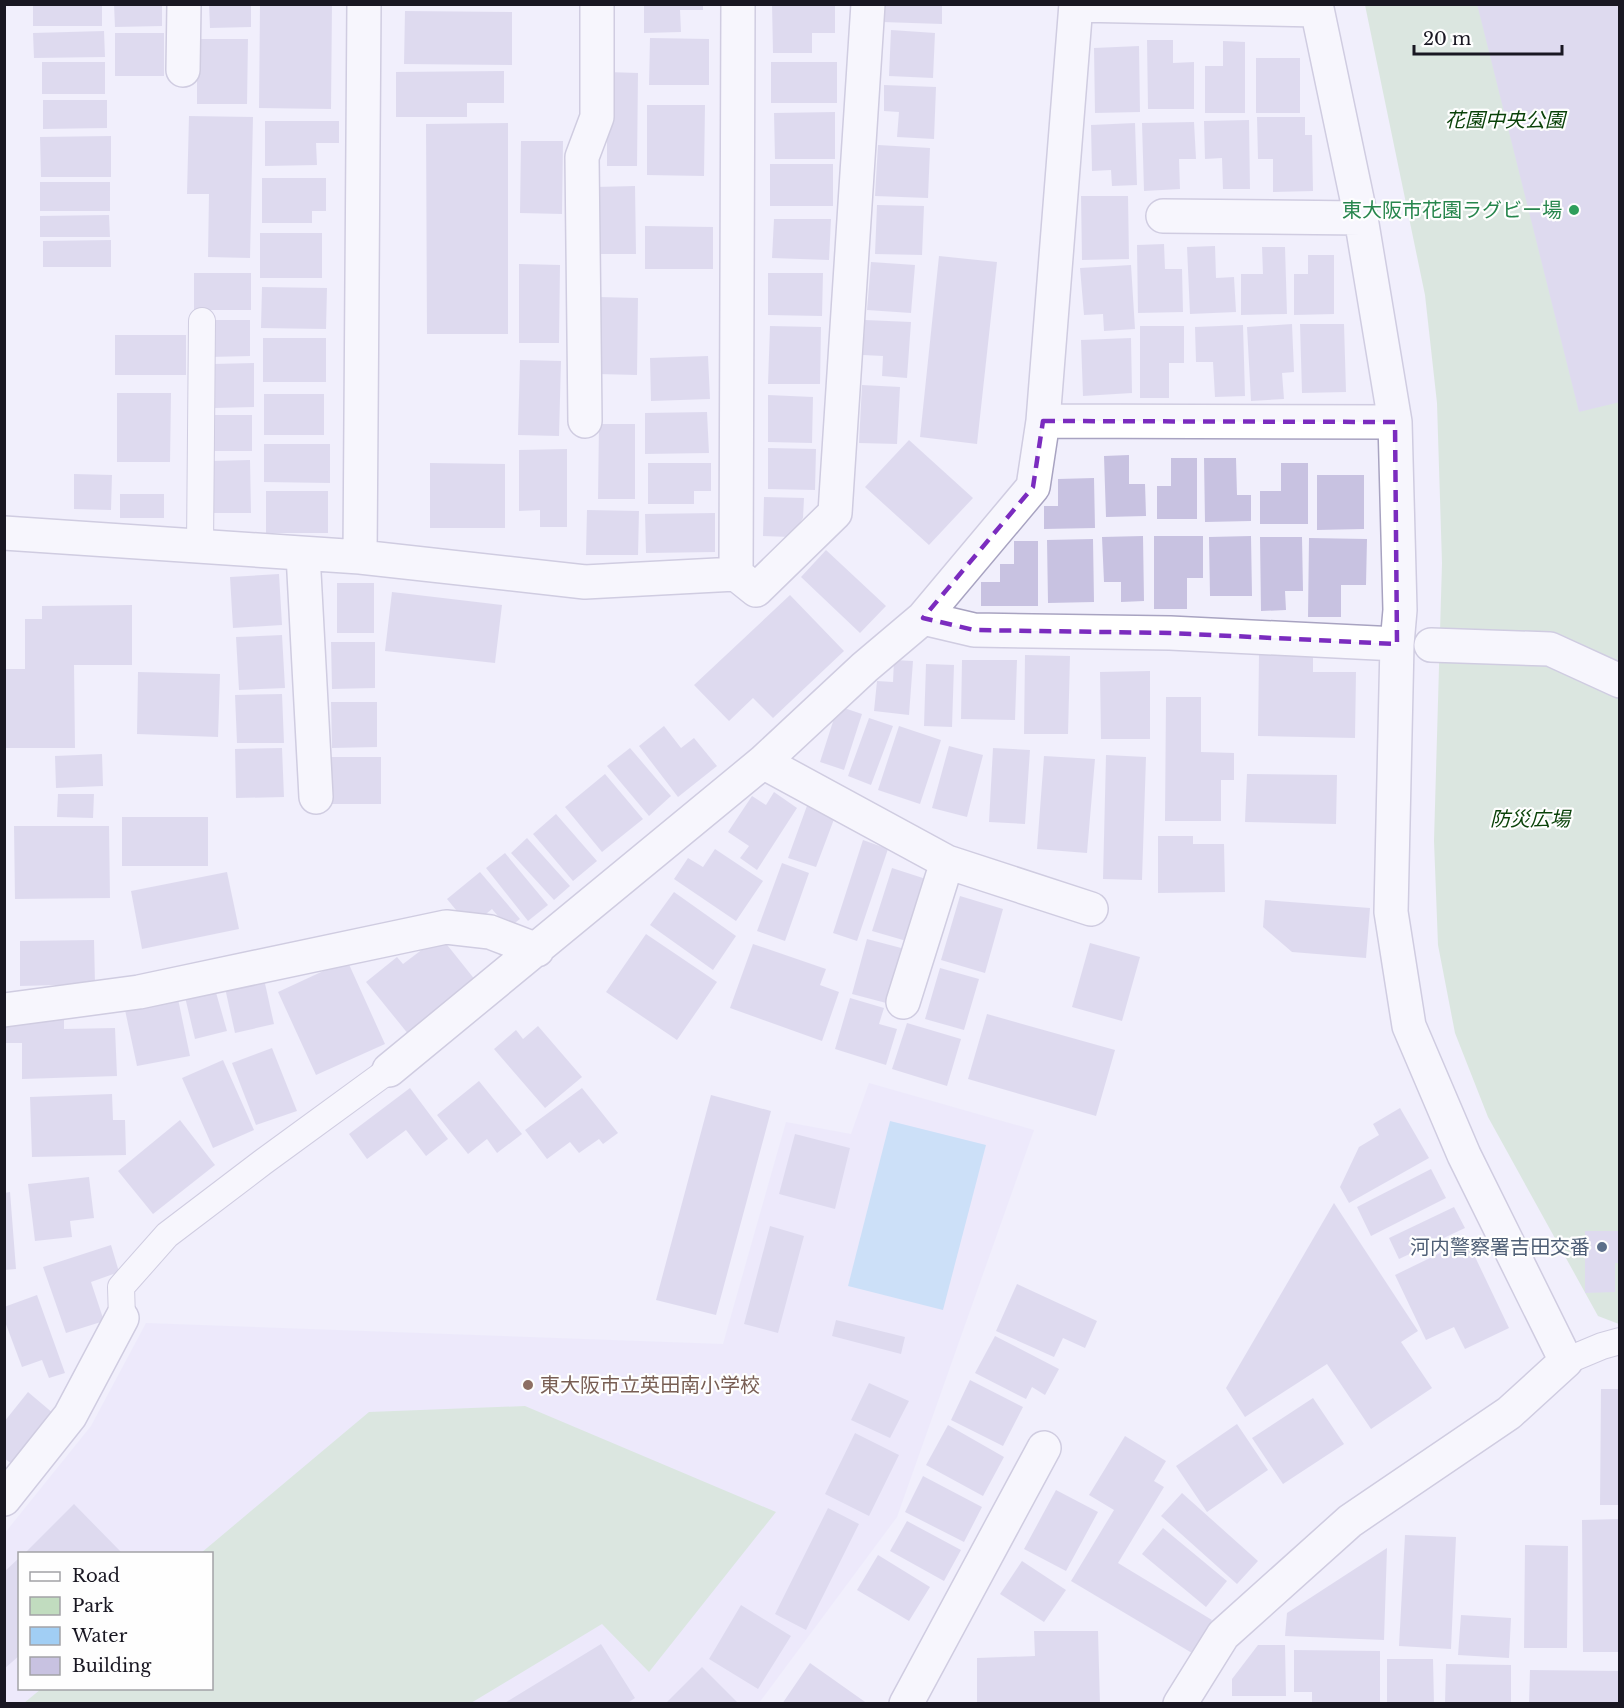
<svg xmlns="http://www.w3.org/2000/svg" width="1624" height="1708" viewBox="0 0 1624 1708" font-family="'Libre Baskerville','Noto Sans JP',serif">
  <rect width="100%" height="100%" fill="#f1effc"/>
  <path fill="#e8e3fb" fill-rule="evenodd" d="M 869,1083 L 1034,1130 L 897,1517 L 759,1703 L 5,1703 L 4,1534 L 91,1426 L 146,1323 L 723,1344 L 786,1122 L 851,1134 ZM 20,1554 L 212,1554 L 212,1688 L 20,1688 Z"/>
  <path fill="#c1dcbf" d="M 1365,5 L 1619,5 L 1619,1324 L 1598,1316 L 1488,1117 L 1455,1033 L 1438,945 L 1434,841 L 1442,563 L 1437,403 L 1425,295 Z
    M 525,1406 L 776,1512 L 649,1672 L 602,1624 L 471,1703 L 24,1703 L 41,1689 L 212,1688 L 212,1554 L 201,1553 L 369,1412 Z"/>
  <path fill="#a1cef4" d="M 890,1121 L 986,1145 L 943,1310 L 848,1286 Z"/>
  <path fill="#c8c2e1" d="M 33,4 L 102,4 L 102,26 L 33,26 Z
    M 114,4 L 162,4 L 162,26 L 115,27 Z
    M 209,4 L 251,4 L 251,27 L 210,28 Z
    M 260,4 L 332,4 L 331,109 L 259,108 Z
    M 644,4 L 703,4 L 703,10 L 680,10 L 681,32 L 644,33 Z
    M 772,4 L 835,4 L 835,33 L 812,33 L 812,53 L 773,53 Z
    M 883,4 L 942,4 L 942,24 L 882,22 Z
    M 1477,4 L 1620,4 L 1620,402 L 1579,412 Z
    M 405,11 L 512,12 L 512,65 L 404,64 Z
    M 891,30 L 935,33 L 933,78 L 889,76 Z
    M 104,31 L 105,57 L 34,58 L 33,33 Z
    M 115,33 L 164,33 L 164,76 L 115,76 Z
    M 650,38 L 709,39 L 709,85 L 649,85 Z
    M 197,39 L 248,39 L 247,104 L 197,104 Z
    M 1147,40 L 1173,40 L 1173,63 L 1194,62 L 1194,109 L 1148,109 Z
    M 1223,41 L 1245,42 L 1245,113 L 1205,113 L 1205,66 L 1223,66 Z
    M 1139,46 L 1140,112 L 1095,113 L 1094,48 Z
    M 1256,58 L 1300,58 L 1300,113 L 1256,113 Z
    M 42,62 L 105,62 L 105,94 L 42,94 Z
    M 771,62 L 837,62 L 837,103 L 771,103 Z
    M 504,71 L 504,103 L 467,103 L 467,117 L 396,117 L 396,72 Z
    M 607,72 L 638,73 L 637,166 L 607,166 Z
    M 884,85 L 936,87 L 934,139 L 897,137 L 899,112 L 884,111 Z
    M 43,100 L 107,100 L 107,128 L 43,129 Z
    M 647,105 L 705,105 L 704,176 L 647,175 Z
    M 835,112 L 835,159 L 775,159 L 774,113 Z
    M 189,116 L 253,117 L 250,258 L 208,257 L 209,194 L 187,194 Z
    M 1257,117 L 1305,117 L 1305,135 L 1312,135 L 1313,191 L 1273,192 L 1273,159 L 1258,159 Z
    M 1249,120 L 1250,189 L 1223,189 L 1222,158 L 1205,159 L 1204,121 Z
    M 265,121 L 339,121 L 339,143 L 316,143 L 317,165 L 265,166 Z
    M 1194,122 L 1196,159 L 1179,159 L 1180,189 L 1144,191 L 1142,123 Z
    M 508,123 L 508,334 L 427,334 L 426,124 Z
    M 1135,123 L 1137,185 L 1112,186 L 1111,170 L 1092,171 L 1091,125 Z
    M 111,136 L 111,177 L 41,177 L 40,137 Z
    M 521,141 L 563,141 L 562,214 L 520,213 Z
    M 878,145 L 930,148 L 928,198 L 875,196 Z
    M 770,164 L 833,164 L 833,206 L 770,206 Z
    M 262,178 L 326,178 L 326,211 L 312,211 L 312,223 L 262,223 Z
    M 40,182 L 110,182 L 110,211 L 40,211 Z
    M 635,186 L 636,254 L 597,254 L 595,187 Z
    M 1081,196 L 1128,196 L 1129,259 L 1082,260 Z
    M 877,205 L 924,206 L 922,255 L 875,254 Z
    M 109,215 L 110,237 L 40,237 L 40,216 Z
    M 774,219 L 831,219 L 829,260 L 772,258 Z
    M 645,226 L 713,227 L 713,269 L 645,269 Z
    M 260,233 L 322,233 L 322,278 L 260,278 Z
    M 111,240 L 111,267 L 43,267 L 43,241 Z
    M 1164,244 L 1165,269 L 1182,269 L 1183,312 L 1138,313 L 1137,245 Z
    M 1215,246 L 1216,278 L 1234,277 L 1236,312 L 1190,314 L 1187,247 Z
    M 1262,247 L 1285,247 L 1287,314 L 1241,315 L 1241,274 L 1263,274 Z
    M 1308,255 L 1334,255 L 1334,314 L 1294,315 L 1294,274 L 1308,274 Z
    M 939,256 L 997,262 L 977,444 L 920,437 Z
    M 871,262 L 915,265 L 911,313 L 867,310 Z
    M 519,264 L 560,265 L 559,343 L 519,343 Z
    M 1131,265 L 1135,329 L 1104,331 L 1103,314 L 1084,315 L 1080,268 Z
    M 194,273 L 251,273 L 251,310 L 194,310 Z
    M 768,273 L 823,273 L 822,316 L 768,315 Z
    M 262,287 L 327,288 L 326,329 L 261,328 Z
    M 599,297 L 638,298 L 637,375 L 598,374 Z
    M 210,320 L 250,320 L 250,356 L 210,357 Z
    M 865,320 L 911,322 L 907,378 L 882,376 L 883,356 L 863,355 Z
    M 1292,324 L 1294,372 L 1282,373 L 1284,399 L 1251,401 L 1247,327 Z
    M 1300,324 L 1344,324 L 1346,392 L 1302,393 Z
    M 1243,325 L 1245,396 L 1215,397 L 1213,362 L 1196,362 L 1195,327 Z
    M 770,326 L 821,327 L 820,384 L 768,384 Z
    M 1140,326 L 1184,326 L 1184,363 L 1169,363 L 1169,398 L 1140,398 Z
    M 115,335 L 186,335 L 186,375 L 115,375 Z
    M 263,338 L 326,338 L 326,382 L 263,382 Z
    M 1131,338 L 1132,393 L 1083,396 L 1081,340 Z
    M 708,356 L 710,399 L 651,401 L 650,358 Z
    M 520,360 L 561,361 L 559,436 L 518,435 Z
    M 254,363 L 254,407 L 214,408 L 213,364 Z
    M 862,385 L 900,387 L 897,444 L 859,443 Z
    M 117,393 L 171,393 L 170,462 L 117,462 Z
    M 264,394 L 324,394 L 324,435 L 264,435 Z
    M 768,395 L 813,397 L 812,443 L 768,442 Z
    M 707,412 L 709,453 L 645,454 L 645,413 Z
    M 212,415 L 252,415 L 252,451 L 212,451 Z
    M 599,424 L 635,424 L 635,499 L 598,499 Z
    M 909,440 L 973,498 L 929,545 L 865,487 Z
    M 264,444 L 330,444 L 330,483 L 264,482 Z
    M 768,448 L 816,449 L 815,490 L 768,489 Z
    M 567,449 L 567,527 L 540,527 L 540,510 L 519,511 L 519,450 Z
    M 1129,455 L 1129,484 L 1145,484 L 1146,516 L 1106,517 L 1104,456 Z
    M 1171,458 L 1197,458 L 1197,519 L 1157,519 L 1157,486 L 1171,486 Z
    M 1204,458 L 1236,458 L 1237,495 L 1251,495 L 1251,521 L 1205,522 Z
    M 250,460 L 251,513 L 211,513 L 210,461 Z
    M 430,463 L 505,464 L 505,528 L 430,528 Z
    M 648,463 L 711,463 L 711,491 L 694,491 L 694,504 L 648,504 Z
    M 1281,463 L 1308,463 L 1308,524 L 1260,524 L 1260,491 L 1281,491 Z
    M 74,474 L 112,475 L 111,510 L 74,509 Z
    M 1317,475 L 1364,475 L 1364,529 L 1317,530 Z
    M 1094,478 L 1095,528 L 1044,529 L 1044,506 L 1058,506 L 1058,479 Z
    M 266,491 L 328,491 L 328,533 L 266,533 Z
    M 120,494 L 164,494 L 164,518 L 120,518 Z
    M 764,497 L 804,498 L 803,518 L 790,537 L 763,536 Z
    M 587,510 L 639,511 L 638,555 L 586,555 Z
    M 715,513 L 715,552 L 646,553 L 645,514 Z
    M 1143,536 L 1144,601 L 1121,602 L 1121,582 L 1104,582 L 1102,537 Z
    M 1154,536 L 1203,536 L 1203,578 L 1187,578 L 1187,609 L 1154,609 Z
    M 1251,536 L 1252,596 L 1210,596 L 1209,537 Z
    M 1260,537 L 1302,537 L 1303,591 L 1285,591 L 1286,610 L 1261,611 Z
    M 1309,538 L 1367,539 L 1366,585 L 1341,585 L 1341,617 L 1308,617 Z
    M 1093,539 L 1094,602 L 1048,603 L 1047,540 Z
    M 1014,541 L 1038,541 L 1038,606 L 981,606 L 981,582 L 1000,582 L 1000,564 L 1014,564 Z
    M 826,550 L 886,606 L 860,633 L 801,577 Z
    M 279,574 L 282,625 L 233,628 L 230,577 Z
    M 337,583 L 374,583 L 374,633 L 337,633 Z
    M 392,592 L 502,605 L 495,663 L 385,651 Z
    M 790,595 L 844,651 L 773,718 L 753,698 L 729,721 L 694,685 Z
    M 132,605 L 132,665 L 74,665 L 75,748 L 5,748 L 5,669 L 25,669 L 25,619 L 42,619 L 42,606 Z
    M 282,635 L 285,688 L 239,690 L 236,637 Z
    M 331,642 L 375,642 L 375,688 L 332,689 Z
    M 1025,655 L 1070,656 L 1068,734 L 1024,734 Z
    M 1259,655 L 1313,655 L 1313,672 L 1356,672 L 1355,738 L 1258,736 Z
    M 894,660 L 913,661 L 909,715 L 874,711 L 877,681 L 893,682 Z
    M 962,660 L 1017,660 L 1015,720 L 961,719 Z
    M 926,664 L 954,665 L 952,727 L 924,726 Z
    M 1150,671 L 1150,739 L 1101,739 L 1100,672 Z
    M 138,672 L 220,674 L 218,737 L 137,734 Z
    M 282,694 L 284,743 L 237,743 L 235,695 Z
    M 1166,697 L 1201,697 L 1201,752 L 1234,753 L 1234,780 L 1221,780 L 1221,821 L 1165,821 Z
    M 331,702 L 377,702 L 377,747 L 332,748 Z
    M 838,706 L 862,714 L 844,770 L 820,762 Z
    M 869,718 L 893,726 L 871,785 L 848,776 Z
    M 664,726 L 681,748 L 694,738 L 717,766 L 678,797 L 639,746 Z
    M 899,726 L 941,740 L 920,804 L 878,790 Z
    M 949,746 L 983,755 L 967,817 L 932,808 Z
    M 282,748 L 284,797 L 236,798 L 235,749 Z
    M 630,748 L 671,796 L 649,816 L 607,766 Z
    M 993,748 L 1030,750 L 1025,824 L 989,822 Z
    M 102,754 L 103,786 L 56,788 L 55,756 Z
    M 1106,755 L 1146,757 L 1142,880 L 1103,879 Z
    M 1044,756 L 1095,759 L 1087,853 L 1037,849 Z
    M 330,757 L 381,757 L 381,804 L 330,804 Z
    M 605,774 L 643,819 L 602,852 L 565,807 Z
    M 1247,774 L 1337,775 L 1336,824 L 1245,822 Z
    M 774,792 L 797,808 L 757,870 L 740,858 L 749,846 L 728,832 L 752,796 L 766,805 Z
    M 58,794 L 94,794 L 93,818 L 57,817 Z
    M 808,803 L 836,814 L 816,867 L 788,858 Z
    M 556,814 L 597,861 L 573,881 L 533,834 Z
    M 122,817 L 208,817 L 208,866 L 122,866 Z
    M 14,826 L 109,826 L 110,898 L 15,899 Z
    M 1158,836 L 1193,836 L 1193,844 L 1224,844 L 1225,892 L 1158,893 Z
    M 527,838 L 570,886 L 554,900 L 511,853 Z
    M 863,840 L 888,849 L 857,941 L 833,933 Z
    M 715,849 L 763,881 L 736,921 L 674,879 L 688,858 L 703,867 Z
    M 505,853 L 548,905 L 528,921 L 486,868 Z
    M 782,863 L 809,873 L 785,941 L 757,931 Z
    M 892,868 L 929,880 L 910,942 L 872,931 Z
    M 227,872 L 239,929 L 142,949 L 131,891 Z
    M 480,872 L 520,919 L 508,928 L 492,909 L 470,927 L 447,899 Z
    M 674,892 L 736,936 L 713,970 L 650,925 Z
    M 960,896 L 1003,909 L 985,973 L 941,960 Z
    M 1265,900 L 1370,908 L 1366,958 L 1292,952 L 1263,927 Z
    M 646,934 L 717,982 L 677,1040 L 606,992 Z
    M 440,936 L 476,981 L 409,1035 L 366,982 L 397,957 L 403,964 Z
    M 867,939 L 905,949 L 890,1004 L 852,994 Z
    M 94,940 L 95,984 L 20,986 L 20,941 Z
    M 1090,943 L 1140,957 L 1122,1021 L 1072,1007 Z
    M 753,944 L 826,969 L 820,985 L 839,992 L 822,1041 L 730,1008 Z
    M 347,960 L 385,1044 L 316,1075 L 278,992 Z
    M 940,968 L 979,979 L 964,1030 L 925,1019 Z
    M 264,979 L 274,1024 L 235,1033 L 225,988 Z
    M 215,989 L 227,1031 L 195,1039 L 185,997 Z
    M 850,998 L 884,1008 L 879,1024 L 897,1029 L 886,1065 L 835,1049 Z
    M 178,999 L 190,1056 L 137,1066 L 125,1010 Z
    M 987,1014 L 1115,1050 L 1096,1116 L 968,1079 Z
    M 64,1015 L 64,1029 L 115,1028 L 117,1076 L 22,1079 L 22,1043 L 5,1043 L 5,1016 Z
    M 907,1023 L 961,1039 L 947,1086 L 892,1069 Z
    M 538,1026 L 582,1077 L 545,1108 L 494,1049 L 516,1030 L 523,1039 Z
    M 272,1048 L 297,1111 L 256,1125 L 232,1063 Z
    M 223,1060 L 254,1130 L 213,1148 L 182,1078 Z
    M 479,1081 L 522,1134 L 497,1153 L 487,1139 L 468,1154 L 437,1115 Z
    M 410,1088 L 448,1139 L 426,1156 L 406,1130 L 367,1159 L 349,1134 Z
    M 582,1088 L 618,1133 L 603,1144 L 599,1139 L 579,1153 L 570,1142 L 547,1159 L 525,1130 Z
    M 112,1094 L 113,1120 L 125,1120 L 126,1155 L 32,1157 L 30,1097 Z
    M 711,1095 L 771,1111 L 716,1315 L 656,1300 Z
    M 1400,1108 L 1429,1158 L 1349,1203 L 1340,1187 L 1359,1147 L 1379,1135 L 1373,1124 Z
    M 180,1120 L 215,1165 L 153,1214 L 118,1171 Z
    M 795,1134 L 850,1148 L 835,1209 L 779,1194 Z
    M 1431,1169 L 1446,1198 L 1371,1236 L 1357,1207 Z
    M 89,1177 L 94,1218 L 70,1221 L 72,1237 L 35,1241 L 28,1184 Z
    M 10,1192 L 16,1269 L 4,1270 L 4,1193 Z
    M 1334,1203 L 1418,1331 L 1401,1342 L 1432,1388 L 1371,1429 L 1340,1383 L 1358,1371 L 1340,1383 L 1327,1364 L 1245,1417 L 1226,1388 Z
    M 1454,1207 L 1465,1228 L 1399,1259 L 1389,1238 Z
    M 770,1226 L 804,1236 L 778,1333 L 744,1324 Z
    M 1585,1231 L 1620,1231 L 1620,1263 L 1615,1263 L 1615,1292 L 1585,1293 Z
    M 1467,1240 L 1509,1328 L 1465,1349 L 1454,1327 L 1426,1340 L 1395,1275 Z
    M 111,1245 L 119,1272 L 91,1282 L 104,1321 L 66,1333 L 43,1267 Z
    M 1017,1284 L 1097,1321 L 1085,1348 L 1063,1338 L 1054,1357 L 996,1331 Z
    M 37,1295 L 65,1373 L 49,1378 L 42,1360 L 22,1367 L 4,1319 L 4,1307 Z
    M 836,1320 L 905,1337 L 901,1354 L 832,1336 Z
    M 995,1336 L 1059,1369 L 1045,1395 L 1032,1387 L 1026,1399 L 975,1373 Z
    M 970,1380 L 1023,1407 L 1003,1446 L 951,1420 Z
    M 869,1383 L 909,1401 L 890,1438 L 851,1420 Z
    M 1601,1389 L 1620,1389 L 1620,1505 L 1600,1505 Z
    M 28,1392 L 54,1414 L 13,1465 L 4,1458 L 4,1422 Z
    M 1313,1398 L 1344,1444 L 1283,1484 L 1252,1438 Z
    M 1237,1424 L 1268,1470 L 1207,1512 L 1176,1466 Z
    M 948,1425 L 1004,1457 L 983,1496 L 926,1465 Z
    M 855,1433 L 899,1455 L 869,1516 L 825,1494 Z
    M 1125,1436 L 1166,1461 L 1154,1481 L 1164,1487 L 1118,1563 L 1212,1620 L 1192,1653 L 1071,1581 L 1114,1510 L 1089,1495 Z
    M 923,1476 L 982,1507 L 964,1542 L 905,1512 Z
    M 1056,1490 L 1098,1512 L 1066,1571 L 1024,1549 Z
    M 1182,1493 L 1258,1561 L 1237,1584 L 1161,1516 Z
    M 74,1504 L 123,1554 L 24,1554 Z
    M 828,1508 L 859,1524 L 806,1630 L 775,1614 Z
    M 1620,1519 L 1620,1652 L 1583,1652 L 1582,1520 Z
    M 907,1521 L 961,1550 L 944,1581 L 890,1551 Z
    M 1163,1528 L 1227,1581 L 1206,1607 L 1142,1554 Z
    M 1405,1535 L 1456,1537 L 1451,1649 L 1399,1646 Z
    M 1525,1545 L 1568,1546 L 1567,1648 L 1524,1648 Z
    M 1387,1548 L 1384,1640 L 1285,1636 L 1287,1613 Z
    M 878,1555 L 930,1587 L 909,1621 L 857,1590 Z
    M 20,1557 L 20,1655 L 4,1669 L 4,1572 Z
    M 1022,1561 L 1066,1590 L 1044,1622 L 1000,1594 Z
    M 741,1605 L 791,1636 L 758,1689 L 709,1659 Z
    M 1461,1615 L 1511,1618 L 1509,1658 L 1458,1655 Z
    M 1034,1631 L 1098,1631 L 1100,1704 L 977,1704 L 977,1658 L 1035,1656 Z
    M 601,1644 L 635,1698 L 626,1704 L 503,1704 Z
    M 1258,1645 L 1285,1645 L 1286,1696 L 1232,1696 L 1232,1679 Z
    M 1294,1650 L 1380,1651 L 1380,1704 L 1312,1704 L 1312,1692 L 1294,1692 Z
    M 1387,1659 L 1433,1659 L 1434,1704 L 1387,1704 Z
    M 810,1663 L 868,1704 L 782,1704 Z
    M 1446,1664 L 1511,1665 L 1511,1704 L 1445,1704 Z
    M 702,1667 L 739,1704 L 665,1704 Z
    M 1530,1670 L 1620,1671 L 1620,1704 L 1529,1704 Z"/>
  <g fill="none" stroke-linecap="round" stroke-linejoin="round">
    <defs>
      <path id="lane" d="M 200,546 L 202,321
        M 122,1318 L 121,1287 L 167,1235 L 263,1162 L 389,1070
        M 1566,1361 L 1602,1346 L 1620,1341"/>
      <path id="street" d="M 1076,5 L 1317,10
        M 183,70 L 184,4
        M 1163,216 L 1361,218
        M 585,421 L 582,157 L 597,117 L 597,4
        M 1043,421 L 1395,422
        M 4,533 L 360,557 L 585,582 L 736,574 L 756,590 L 835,513 L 868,4
        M 303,554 L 316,797
        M 360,557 L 364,4
        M 736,574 L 738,4
        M 923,618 L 974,630 L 1170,633 L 1397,644
        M 1431,645 L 1550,649 L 1620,681
        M 763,762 L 947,862 L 1091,909
        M 903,1002 L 947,862
        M 4,1010 L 139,992 L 446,927 L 490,932 L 537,950
        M 389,1070 L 763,762 L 865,667 L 923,618 L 1033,487 L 1043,421 L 1076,4
        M 4,1499 L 70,1416 L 122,1318
        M 906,1704 L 1044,1448
        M 1180,1704 L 1223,1635 L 1350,1521 L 1509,1413 L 1566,1361 L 1464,1155 L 1409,1026 L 1391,912 L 1397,644 L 1400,610 L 1395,422 L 1361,218 L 1316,4"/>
    </defs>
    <use href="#lane" stroke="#a8a3c1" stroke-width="28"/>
    <use href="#street" stroke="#a8a3c1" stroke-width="36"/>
    <use href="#lane" stroke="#fff" stroke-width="26"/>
    <use href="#street" stroke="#fff" stroke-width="33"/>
  </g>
  <path d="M0 0H1624V1708H0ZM 1043,421 L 1395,422 L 1397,644 L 1170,633 L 974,630 L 923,618 L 1033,487 Z" fill="#f1effc" fill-opacity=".55" fill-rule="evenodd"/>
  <path fill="none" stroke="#7b2cbf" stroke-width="4.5" stroke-dasharray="12 8" stroke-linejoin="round" d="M 1043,421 L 1395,422 L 1397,644 L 1170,633 L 974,630 L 923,618 L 1033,487 Z"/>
  <circle fill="#2e9e5b" stroke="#fefefe" stroke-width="2" cx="1574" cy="210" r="6"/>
  <circle fill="#5c6f8a" stroke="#fefefe" stroke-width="2" cx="1602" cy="1247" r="6"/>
  <circle fill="#8d6e63" stroke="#fefefe" stroke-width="2" cx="528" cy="1385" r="6"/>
  <g text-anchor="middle" stroke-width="4.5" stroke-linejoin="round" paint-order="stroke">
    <g font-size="20" font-style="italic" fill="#0a4209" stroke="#fefefe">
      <text x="1505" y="127">花園中央公園</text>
      <text x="1530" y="826">防災広場</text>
    </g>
    <g font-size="20" fill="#27864d" stroke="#fefefe" text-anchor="end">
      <text x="1562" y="217">東大阪市花園ラグビー場</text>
    </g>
    <g font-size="20" fill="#4e5e75" stroke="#fefefe" text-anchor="end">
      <text x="1590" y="1254">河内警察署吉田交番</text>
    </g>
    <g font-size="20" fill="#785e54" stroke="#fefefe" text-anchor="start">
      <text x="540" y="1392">東大阪市立英田南小学校</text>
    </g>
  </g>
  <rect width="1624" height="1708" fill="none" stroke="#191722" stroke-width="12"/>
  <rect x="18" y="1552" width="195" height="138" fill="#fefefe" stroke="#a2a2a6" stroke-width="1.5"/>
  <rect x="30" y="1572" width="30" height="9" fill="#ffffff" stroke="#a2a2a6" stroke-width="1.5"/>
  <text x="72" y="1582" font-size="18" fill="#191722">Road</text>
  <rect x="30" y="1597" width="30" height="18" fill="#c1dcbf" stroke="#a2a2a6" stroke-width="1.5"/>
  <text x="72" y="1612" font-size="18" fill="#191722">Park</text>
  <rect x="30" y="1627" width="30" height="18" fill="#a1cef4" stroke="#a2a2a6" stroke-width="1.5"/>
  <text x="72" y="1642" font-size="18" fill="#191722">Water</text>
  <rect x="30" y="1657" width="30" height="18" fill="#c8c2e1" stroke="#a2a2a6" stroke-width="1.5"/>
  <text x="72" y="1672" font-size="18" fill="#191722">Building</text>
  <path d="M1414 45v9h148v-9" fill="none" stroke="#191722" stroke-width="3"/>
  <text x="1423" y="45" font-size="18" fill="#191722" stroke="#fefefe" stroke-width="4.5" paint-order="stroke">20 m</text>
</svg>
